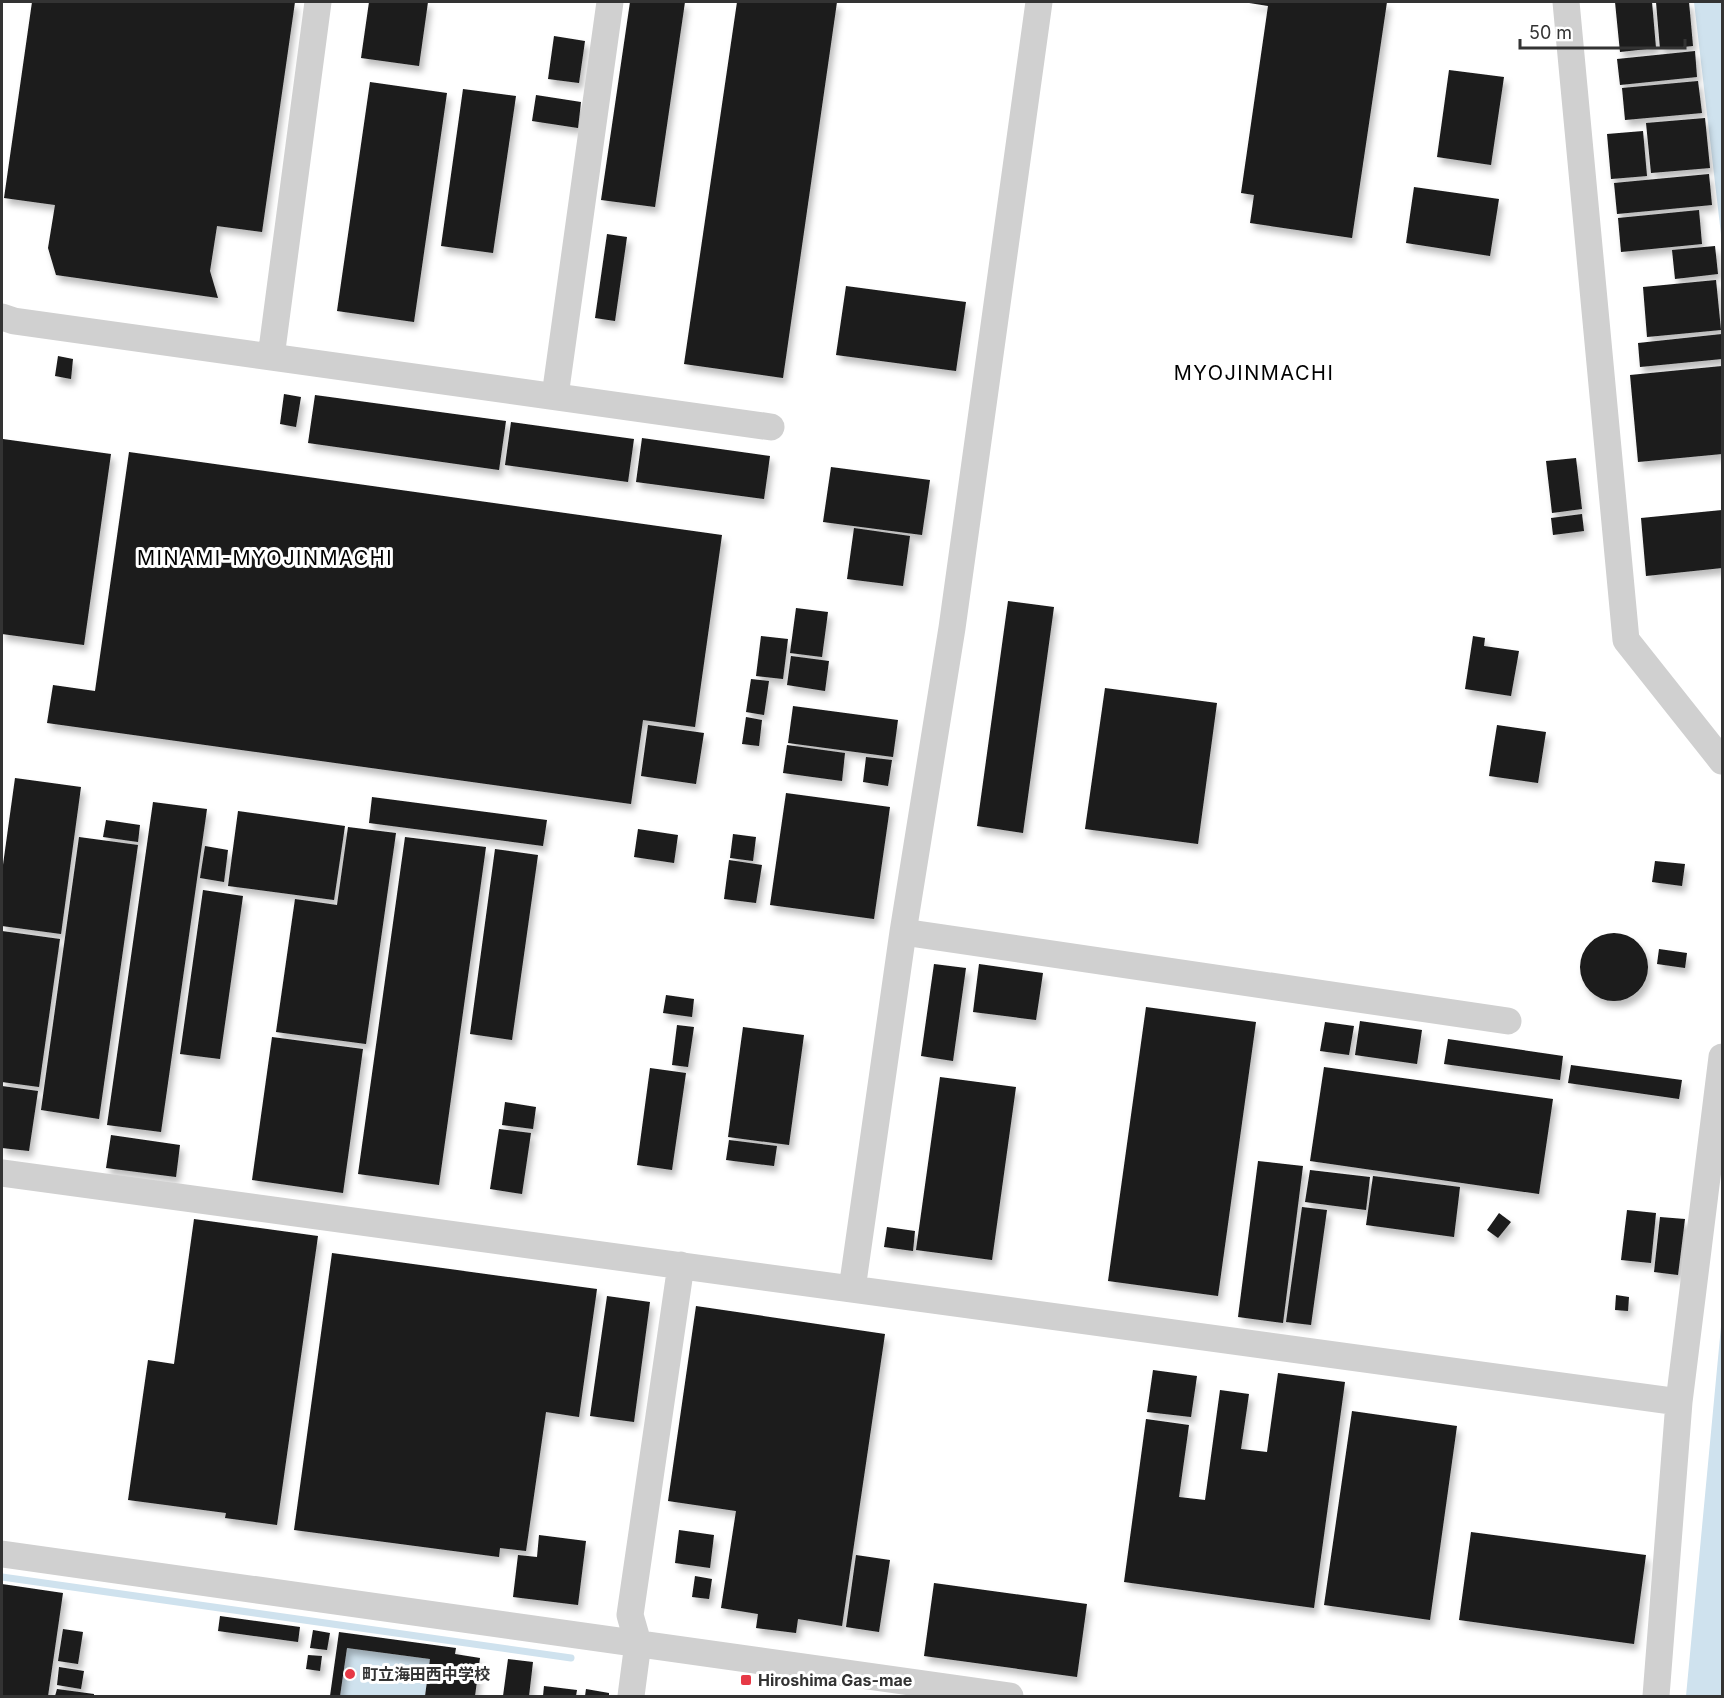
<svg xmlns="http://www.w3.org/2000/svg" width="1724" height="1698" viewBox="0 0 1724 1698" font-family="Inter,'Noto Sans JP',sans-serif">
  <defs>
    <filter id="shadow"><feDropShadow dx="3.5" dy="6" stdDeviation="3" flood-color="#0004"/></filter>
  </defs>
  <rect width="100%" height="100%" fill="#fff"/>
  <path fill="#cfe2ee" d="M 1694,2 L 1722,2 L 1722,243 Z
    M 1722,1316 L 1722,1696 L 1686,1696 Z
    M 347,1648 L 430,1659 L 425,1696 L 340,1696 Z"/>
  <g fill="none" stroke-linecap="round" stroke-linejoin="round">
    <path stroke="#cfe2ee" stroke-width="7" d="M 2,1577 L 571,1658"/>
  </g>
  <path fill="#1a1a1a" filter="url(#shadow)" d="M 32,2 L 295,2 L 262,232 L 217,226 L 210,271 L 218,298 L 56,275 L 48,248 L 55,205 L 4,198 Z
    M 369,2 L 428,2 L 419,66 L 361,58 Z
    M 630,2 L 685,2 L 655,207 L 601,200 Z
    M 737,2 L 837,2 L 783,378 L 684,364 Z
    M 1243,2 L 1387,2 L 1352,238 L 1250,223 L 1254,195 L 1241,193 L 1268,6 Z
    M 1615,2 L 1652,2 L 1656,48 L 1620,52 Z
    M 1656,2 L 1689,2 L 1693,46 L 1660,49 Z
    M 554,36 L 585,41 L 579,83 L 548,79 Z
    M 1695,51 L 1697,77 L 1620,85 L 1617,59 Z
    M 1449,70 L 1504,77 L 1491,165 L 1437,157 Z
    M 1698,81 L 1702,113 L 1625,120 L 1622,88 Z
    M 370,82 L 447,93 L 414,322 L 337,311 Z
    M 463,89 L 516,96 L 493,253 L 441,246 Z
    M 536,95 L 581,102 L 578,128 L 532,121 Z
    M 1705,118 L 1710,168 L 1651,173 L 1646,123 Z
    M 1643,131 L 1647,176 L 1611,179 L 1607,134 Z
    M 1709,174 L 1712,205 L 1617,214 L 1614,183 Z
    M 1414,187 L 1499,199 L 1490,256 L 1406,243 Z
    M 1699,210 L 1702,244 L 1621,252 L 1618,218 Z
    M 607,234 L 627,237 L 615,321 L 595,318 Z
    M 1715,246 L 1718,274 L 1675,279 L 1672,250 Z
    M 1716,280 L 1721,330 L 1647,337 L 1643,287 Z
    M 846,286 L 966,302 L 956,371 L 836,355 Z
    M 1722,334 L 1722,359 L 1640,367 L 1638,343 Z
    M 58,356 L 73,359 L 71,379 L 55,376 Z
    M 1722,366 L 1722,454 L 1638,462 L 1630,375 Z
    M 284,394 L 301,397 L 296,427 L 280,424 Z
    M 315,395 L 506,421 L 499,470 L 308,443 Z
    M 511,422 L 634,439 L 628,482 L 505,465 Z
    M 642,438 L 770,456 L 764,499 L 636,482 Z
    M 3,439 L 111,454 L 84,645 L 2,634 Z
    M 129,452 L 722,535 L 695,727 L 643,720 L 631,804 L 47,723 L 53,685 L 95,691 Z
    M 1576,458 L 1582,509 L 1552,513 L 1546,461 Z
    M 831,467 L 930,480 L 922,535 L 823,522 Z
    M 1722,510 L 1722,568 L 1646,576 L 1641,518 Z
    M 1582,514 L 1584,531 L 1553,535 L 1551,518 Z
    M 854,528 L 910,536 L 903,586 L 847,579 Z
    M 1008,601 L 1054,607 L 1023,833 L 977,826 Z
    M 796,608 L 828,612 L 822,657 L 790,653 Z
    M 761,636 L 788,639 L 783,679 L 756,676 Z
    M 1473,636 L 1485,638 L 1484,646 L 1519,651 L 1511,696 L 1465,689 Z
    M 791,656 L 829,661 L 825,691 L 787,685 Z
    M 751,679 L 769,681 L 764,715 L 746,712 Z
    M 1105,688 L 1217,703 L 1198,844 L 1085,829 Z
    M 793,706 L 898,720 L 893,757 L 788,743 Z
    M 746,717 L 762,720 L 759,746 L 742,744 Z
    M 648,725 L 704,733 L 696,784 L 641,776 Z
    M 1497,725 L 1546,732 L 1538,783 L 1489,776 Z
    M 787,745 L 845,753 L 842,781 L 783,773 Z
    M 866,757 L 892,760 L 888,786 L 863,782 Z
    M 15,778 L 81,787 L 61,934 L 2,926 L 2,872 Z
    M 786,793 L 890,807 L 874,919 L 770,905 Z
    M 372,797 L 547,820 L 543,846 L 369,823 Z
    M 153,802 L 207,809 L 161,1132 L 107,1125 Z
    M 238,811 L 345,826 L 334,900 L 228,886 Z
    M 106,820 L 140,825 L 138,842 L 103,837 Z
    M 348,827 L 396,833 L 366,1044 L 276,1032 L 295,899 L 337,905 Z
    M 638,829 L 678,835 L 674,863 L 634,857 Z
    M 733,834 L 756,837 L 753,861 L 730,858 Z
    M 79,837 L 138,845 L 99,1119 L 41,1110 Z
    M 405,837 L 486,847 L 439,1185 L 358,1174 Z
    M 205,846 L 228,850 L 224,882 L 200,878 Z
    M 495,849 L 538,855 L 512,1040 L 470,1034 Z
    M 729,860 L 762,865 L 756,903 L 724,899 Z
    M 1655,861 L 1685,864 L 1682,886 L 1652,882 Z
    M 203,890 L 243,896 L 220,1059 L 180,1054 Z
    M 2,931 L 60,939 L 39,1087 L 2,1082 Z
    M1580 967a34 34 0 1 1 68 0a34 34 0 1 1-68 0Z
    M 1659,949 L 1687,953 L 1685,968 L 1657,964 Z
    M 934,964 L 966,968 L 953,1061 L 921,1056 Z
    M 979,964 L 1043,973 L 1036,1020 L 973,1012 Z
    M 666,995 L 694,999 L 692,1017 L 663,1013 Z
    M 1146,1007 L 1256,1022 L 1218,1296 L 1108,1281 Z
    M 1360,1021 L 1422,1030 L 1417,1064 L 1355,1055 Z
    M 1325,1022 L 1354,1026 L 1349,1055 L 1320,1051 Z
    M 677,1025 L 694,1027 L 688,1067 L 672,1065 Z
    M 743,1027 L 804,1035 L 789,1145 L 728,1137 Z
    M 272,1037 L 363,1049 L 343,1193 L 252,1180 Z
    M 1448,1039 L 1563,1056 L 1560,1080 L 1444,1064 Z
    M 1571,1065 L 1682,1080 L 1679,1099 L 1568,1083 Z
    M 1324,1067 L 1553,1099 L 1539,1194 L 1310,1161 Z
    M 650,1068 L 686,1073 L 672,1170 L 637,1165 Z
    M 940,1077 L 1016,1087 L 992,1260 L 916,1250 Z
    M 2,1086 L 38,1091 L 29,1151 L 2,1148 Z
    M 505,1102 L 536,1107 L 533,1129 L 502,1125 Z
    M 499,1129 L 531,1133 L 522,1194 L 490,1189 Z
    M 111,1135 L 180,1145 L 176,1177 L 106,1168 Z
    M 729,1140 L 777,1146 L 774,1166 L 726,1160 Z
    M 1258,1161 L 1303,1166 L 1283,1323 L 1238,1317 Z
    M 1310,1170 L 1370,1177 L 1366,1210 L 1305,1202 Z
    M 1373,1176 L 1460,1187 L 1454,1237 L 1366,1225 Z
    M 1302,1207 L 1327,1210 L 1311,1325 L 1286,1322 Z
    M 1627,1210 L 1656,1213 L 1651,1263 L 1621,1260 Z
    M 1499,1213 L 1511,1222 L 1498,1238 L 1487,1230 Z
    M 1660,1217 L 1685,1219 L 1678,1275 L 1654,1272 Z
    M 194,1219 L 318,1236 L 277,1525 L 225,1518 L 226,1513 L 128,1500 L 148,1360 L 174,1364 Z
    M 887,1227 L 915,1231 L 913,1251 L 884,1247 Z
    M 332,1253 L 597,1289 L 579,1417 L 546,1412 L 526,1551 L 500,1548 L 499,1557 L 294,1530 Z
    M 1616,1295 L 1629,1297 L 1628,1311 L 1615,1310 Z
    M 607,1296 L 650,1302 L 634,1422 L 590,1416 Z
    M 696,1306 L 885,1334 L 842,1626 L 798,1619 L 796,1633 L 756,1628 L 758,1614 L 721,1608 L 736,1511 L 668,1501 Z
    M 1153,1370 L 1197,1376 L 1191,1417 L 1147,1412 Z
    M 1278,1373 L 1345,1382 L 1314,1608 L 1124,1582 L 1146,1419 L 1189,1425 L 1179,1497 L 1205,1500 L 1220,1390 L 1249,1394 L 1241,1449 L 1267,1452 Z
    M 1352,1411 L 1457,1426 L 1430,1620 L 1324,1605 Z
    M 679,1530 L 714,1535 L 710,1568 L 675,1563 Z
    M 1471,1532 L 1646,1555 L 1634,1644 L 1459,1620 Z
    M 539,1535 L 586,1541 L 578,1605 L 513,1597 L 518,1555 L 537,1557 Z
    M 856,1555 L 890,1560 L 879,1632 L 846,1627 Z
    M 695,1576 L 712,1579 L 709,1599 L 692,1597 Z
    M 934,1583 L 1087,1604 L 1077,1677 L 924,1656 Z
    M 2,1584 L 63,1593 L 48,1696 L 2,1696 Z
    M 220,1616 L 300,1627 L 298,1642 L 218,1631 Z
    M 63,1629 L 83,1632 L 78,1664 L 58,1661 Z
    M 313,1630 L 330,1633 L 327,1650 L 310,1648 Z
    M 339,1632 L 456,1648 L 455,1654 L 480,1658 L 475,1696 L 425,1696 L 430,1659 L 347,1648 L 340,1696 L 330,1696 Z
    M 308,1655 L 322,1656 L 320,1671 L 306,1669 Z
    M 508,1659 L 533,1662 L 529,1696 L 503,1696 Z
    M 59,1667 L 84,1671 L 81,1689 L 57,1685 Z
    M 544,1686 L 577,1690 L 576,1696 L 543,1696 Z
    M 57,1689 L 94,1694 L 94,1696 L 55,1696 Z
    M 586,1689 L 609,1693 L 609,1696 L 585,1696 Z"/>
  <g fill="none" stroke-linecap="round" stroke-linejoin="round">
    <path stroke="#d0d0d0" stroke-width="27" d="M 1566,2 L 1626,640 L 1722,761
      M 2,317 L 14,321 L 771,427
      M 271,357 L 318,2
      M 555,396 L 610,2
      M 903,932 L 1508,1021
      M 2,1173 L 1679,1402
      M 852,1289 L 903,932 L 952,628 L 1039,2
      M 2,1554 L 1010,1696
      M 631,1696 L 638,1643 L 630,1615 L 681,1265
      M 1656,1696 L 1679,1402 L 1722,1057"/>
  </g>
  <g fill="#e63946" stroke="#fff" stroke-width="2">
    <circle cx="350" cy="1674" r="6"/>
    <rect x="740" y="1674" width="12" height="12" rx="3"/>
  </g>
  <g text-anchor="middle" stroke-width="6" stroke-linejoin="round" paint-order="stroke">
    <g font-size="16" font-weight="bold" fill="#333" stroke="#fff" text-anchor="start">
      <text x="362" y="1680">町立海田西中学校</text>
      <text x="758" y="1686">Hiroshima Gas-mae</text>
    </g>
    <g font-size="20" letter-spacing="1.5" fill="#000" stroke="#fff">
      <text x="1254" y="380">MYOJINMACHI</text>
      <text x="265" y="565">MINAMI-MYOJINMACHI</text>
    </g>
  </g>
  <rect width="1724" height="1698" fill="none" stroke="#333333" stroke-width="6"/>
  <path d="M1520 39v9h165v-9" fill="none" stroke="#333333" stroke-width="3"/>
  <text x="1529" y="39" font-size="18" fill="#333333" stroke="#ffffff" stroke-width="4.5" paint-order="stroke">50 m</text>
</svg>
